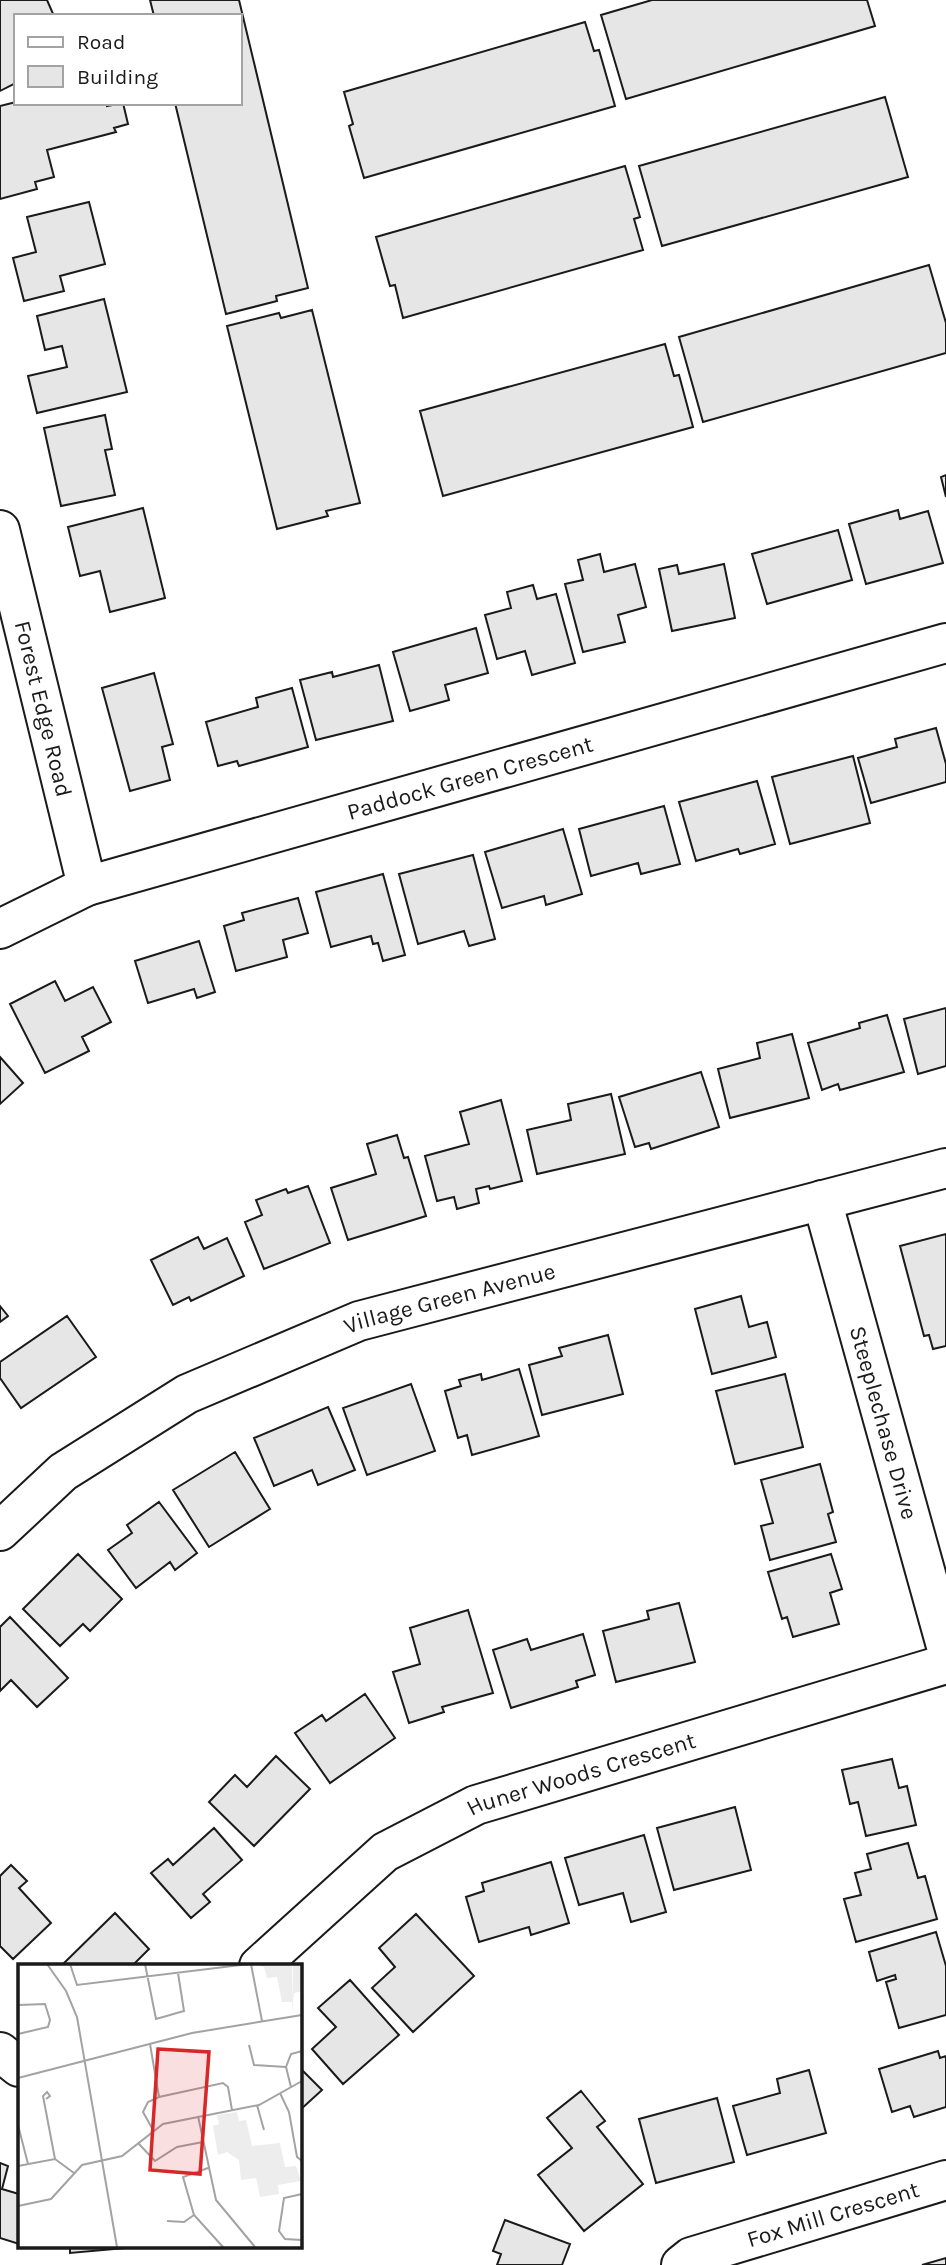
<svg xmlns="http://www.w3.org/2000/svg" width="946" height="2265" viewBox="0 0 946 2265" font-family="Karla,sans-serif">
  <rect width="100%" height="100%" fill="#fff"/>
  <path fill="#e6e6e6" stroke="#1a1a1a" stroke-width="2" d="M 0,0 L 47,0 L 54,16 L 16,16 L 16,83 L 0,91 Z
    M 150,0 L 239,0 L 308,288 L 276,296 L 277,301 L 226,314 L 175,103 L 240,103 L 240,16 L 154,16 Z
    M 652,0 L 867,0 L 875,26 L 626,99 L 601,15 Z
    M 585,22 L 594,51 L 599,50 L 615,106 L 364,178 L 349,126 L 353,124 L 344,92 Z
    M 885,97 L 908,177 L 662,246 L 639,166 Z
    M 16,102 L 107,103 L 107,106 L 123,103 L 128,124 L 114,128 L 116,132 L 47,150 L 54,177 L 35,182 L 37,189 L 0,199 L 0,106 Z
    M 625,166 L 640,217 L 634,219 L 643,250 L 403,318 L 395,285 L 390,286 L 376,237 Z
    M 89,202 L 105,264 L 60,276 L 64,291 L 24,301 L 13,258 L 36,252 L 27,217 Z
    M 929,265 L 946,323 L 946,353 L 703,422 L 679,337 Z
    M 104,299 L 127,392 L 37,413 L 28,376 L 67,367 L 62,346 L 45,350 L 37,316 Z
    M 312,310 L 360,503 L 326,511 L 328,516 L 277,529 L 227,326 L 279,313 L 281,318 Z
    M 665,344 L 674,376 L 679,375 L 693,427 L 443,496 L 420,411 Z
    M 105,415 L 112,449 L 105,450 L 115,495 L 61,506 L 44,428 Z
    M 946,475 L 946,497 L 941,477 Z
    M 143,508 L 165,598 L 110,612 L 100,571 L 80,576 L 68,527 Z
    M 898,510 L 900,519 L 928,511 L 943,563 L 866,584 L 849,524 Z
    M 838,530 L 852,580 L 767,604 L 752,554 Z
    M 600,554 L 604,572 L 635,564 L 646,607 L 618,615 L 625,642 L 583,652 L 565,584 L 583,580 L 578,560 Z
    M 724,564 L 735,618 L 672,631 L 659,569 L 677,565 L 679,574 Z
    M 533,585 L 537,599 L 556,594 L 575,663 L 532,675 L 525,651 L 497,659 L 485,615 L 511,608 L 507,592 Z
    M 476,628 L 488,673 L 445,685 L 449,700 L 410,711 L 393,652 Z
    M 379,665 L 393,721 L 316,740 L 300,680 L 332,672 L 333,677 Z
    M 154,673 L 173,744 L 162,747 L 170,780 L 130,791 L 102,688 Z
    M 292,688 L 308,747 L 239,766 L 237,761 L 218,766 L 206,722 L 258,707 L 256,698 Z
    M 936,728 L 946,764 L 946,782 L 871,803 L 858,758 L 897,747 L 895,739 Z
    M 853,756 L 870,823 L 790,844 L 772,777 Z
    M 757,781 L 775,844 L 740,854 L 738,849 L 696,861 L 679,802 Z
    M 664,806 L 680,864 L 641,874 L 638,863 L 591,876 L 579,829 Z
    M 563,829 L 582,894 L 546,905 L 544,896 L 502,908 L 485,852 Z
    M 473,855 L 495,939 L 469,946 L 464,931 L 418,944 L 399,874 Z
    M 383,874 L 405,955 L 383,961 L 378,943 L 373,944 L 371,936 L 331,947 L 316,892 Z
    M 298,898 L 308,933 L 283,940 L 287,957 L 236,971 L 224,926 L 244,920 L 242,913 Z
    M 199,941 L 215,992 L 197,998 L 194,989 L 148,1003 L 135,961 Z
    M 55,981 L 65,1001 L 93,987 L 111,1022 L 82,1037 L 89,1051 L 45,1073 L 10,1004 Z
    M 946,1008 L 946,1066 L 918,1074 L 904,1019 Z
    M 887,1015 L 904,1072 L 840,1090 L 838,1084 L 822,1090 L 808,1043 L 860,1028 L 859,1023 Z
    M 792,1034 L 809,1098 L 730,1118 L 718,1069 L 760,1058 L 757,1043 Z
    M 0,1057 L 23,1083 L 0,1104 Z
    M 701,1072 L 719,1127 L 651,1149 L 649,1143 L 635,1147 L 619,1097 Z
    M 611,1094 L 625,1154 L 537,1174 L 527,1130 L 571,1120 L 568,1104 Z
    M 501,1100 L 522,1181 L 490,1189 L 489,1186 L 476,1189 L 479,1203 L 457,1209 L 454,1197 L 437,1201 L 425,1156 L 469,1144 L 460,1112 Z
    M 397,1135 L 404,1158 L 408,1157 L 426,1216 L 348,1240 L 331,1188 L 376,1174 L 367,1144 Z
    M 308,1186 L 330,1243 L 264,1269 L 245,1222 L 262,1215 L 256,1200 L 286,1189 L 288,1193 Z
    M 946,1234 L 946,1346 L 933,1349 L 929,1335 L 924,1336 L 900,1246 Z
    M 198,1237 L 204,1249 L 227,1238 L 244,1276 L 191,1301 L 189,1297 L 173,1305 L 151,1260 Z
    M 741,1296 L 749,1327 L 767,1322 L 776,1357 L 712,1374 L 695,1309 Z
    M 0,1306 L 8,1316 L 0,1322 Z
    M 67,1316 L 96,1357 L 21,1408 L 0,1378 L 0,1362 Z
    M 608,1335 L 623,1394 L 542,1415 L 529,1365 L 562,1356 L 559,1348 Z
    M 519,1369 L 539,1436 L 472,1455 L 467,1435 L 458,1438 L 445,1391 L 461,1386 L 459,1380 L 481,1374 L 482,1380 Z
    M 785,1374 L 803,1447 L 735,1464 L 716,1391 Z
    M 411,1384 L 435,1451 L 367,1475 L 343,1408 Z
    M 328,1407 L 355,1470 L 318,1485 L 312,1470 L 274,1486 L 254,1438 Z
    M 235,1452 L 270,1509 L 209,1547 L 173,1490 Z
    M 820,1464 L 833,1512 L 828,1514 L 836,1542 L 770,1560 L 761,1526 L 773,1523 L 761,1480 Z
    M 159,1502 L 197,1553 L 175,1570 L 170,1562 L 136,1588 L 108,1550 L 132,1533 L 127,1525 Z
    M 78,1554 L 122,1599 L 90,1631 L 83,1624 L 60,1646 L 23,1609 Z
    M 831,1554 L 842,1589 L 830,1593 L 839,1624 L 793,1637 L 787,1617 L 782,1619 L 768,1572 Z
    M 679,1603 L 695,1662 L 616,1682 L 603,1631 L 649,1619 L 647,1611 Z
    M 468,1610 L 493,1693 L 442,1707 L 444,1712 L 409,1723 L 393,1672 L 420,1664 L 410,1628 Z
    M 10,1617 L 68,1678 L 37,1707 L 11,1680 L 0,1691 L 0,1627 Z
    M 583,1634 L 595,1675 L 576,1681 L 578,1687 L 511,1708 L 493,1650 L 527,1639 L 531,1650 Z
    M 365,1694 L 395,1738 L 330,1783 L 295,1733 L 322,1715 L 326,1721 Z
    M 276,1756 L 310,1789 L 254,1846 L 209,1802 L 235,1775 L 247,1787 Z
    M 892,1759 L 899,1788 L 907,1786 L 916,1825 L 866,1836 L 858,1802 L 850,1804 L 842,1770 Z
    M 735,1807 L 751,1870 L 674,1890 L 657,1828 Z
    M 214,1828 L 242,1860 L 203,1894 L 210,1902 L 191,1918 L 151,1873 L 168,1859 L 173,1865 Z
    M 644,1835 L 666,1912 L 631,1922 L 623,1893 L 579,1905 L 565,1858 Z
    M 908,1843 L 918,1878 L 925,1876 L 937,1919 L 856,1942 L 844,1899 L 861,1895 L 855,1873 L 871,1869 L 867,1854 Z
    M 551,1862 L 569,1923 L 531,1935 L 529,1927 L 479,1942 L 466,1897 L 484,1891 L 482,1883 Z
    M 11,1865 L 27,1881 L 19,1888 L 51,1923 L 13,1959 L 0,1946 L 0,1876 Z
    M 115,1913 L 149,1949 L 132,1966 L 61,1966 Z
    M 416,1914 L 474,1976 L 413,2032 L 372,1988 L 395,1967 L 379,1948 Z
    M 936,1932 L 946,1966 L 946,2015 L 899,2028 L 886,1982 L 896,1979 L 895,1975 L 877,1981 L 869,1952 Z
    M 350,1980 L 399,2035 L 343,2084 L 312,2049 L 336,2027 L 318,2008 Z
    M 938,2051 L 940,2058 L 946,2056 L 946,2107 L 914,2117 L 910,2106 L 892,2112 L 879,2069 Z
    M 299,2067 L 322,2090 L 299,2111 Z
    M 809,2070 L 826,2133 L 747,2155 L 733,2106 L 780,2093 L 777,2079 Z
    M 581,2091 L 605,2121 L 597,2127 L 643,2184 L 584,2231 L 538,2175 L 572,2148 L 547,2118 Z
    M 717,2098 L 734,2162 L 656,2183 L 639,2119 Z
    M 0,2163 L 8,2166 L 2,2189 L 19,2194 L 19,2244 L 0,2238 Z
    M 505,2220 L 570,2244 L 562,2265 L 497,2265 L 501,2254 L 493,2251 Z
    M 70,2246 L 148,2246 L 70,2253 Z
    M 946,2258 L 946,2265 L 922,2265 Z"/>
  <g fill="none" stroke-linecap="round" stroke-linejoin="round">
    <defs>
      <g id="minor">
        <path id="s1" d="M 0,530 L 87,886"/>
        <path id="s2" d="M 0,929 L 87,886 L 946,643"/>
        <path id="s3" d="M 822,1200 L 946,1646"/>
        <path id="s4" d="M 0,1531 L 63,1472 L 187,1394 L 359,1321 L 946,1168"/>
        <path id="s5" d="M 259,1966 L 385,1852 L 476,1805 L 946,1664"/>
        <path d="M 0,2052 L 19,2067"/>
        <path id="s6" d="M 681,2265 L 691,2257 L 946,2180"/>
      </g>
    </defs>
    <use href="#minor" stroke="#1a1a1a" stroke-width="42"/>
    <use href="#minor" stroke="#fff" stroke-width="38"/>
  </g>
  <g text-anchor="middle" stroke-width="5" stroke-linejoin="round" paint-order="stroke">
    <g font-size="23" fill="#1a1a1a" stroke="#fff">
      <text dy="8" stroke="none"><textPath href="#s1" startOffset="184">Forest Edge Road</textPath></text>
      <text dy="8" stroke="none"><textPath href="#s2" startOffset="495">Paddock Green Crescent</textPath></text>
      <text dy="8" stroke="none"><textPath href="#s4" startOffset="513">Village Green Avenue</textPath></text>
      <text dy="8" stroke="none"><textPath href="#s3" startOffset="231">Steeplechase Drive</textPath></text>
      <text dy="8" stroke="none"><textPath href="#s5" startOffset="382">Huner Woods Crescent</textPath></text>
      <text dy="8" stroke="none"><textPath href="#s6" startOffset="161">Fox Mill Crescent</textPath></text>
    </g>
  </g>
  <g transform="translate(18 1964)">
    <rect width="284" height="284" fill="#fff"/>
    <path d="M 237,0 L 274,0 L 274,38 L 264,38 L 259,13 L 249,14 L 246,3 ZM 219,148 L 221,157 L 228,156 L 234,182 L 262,179 L 267,203 L 278,202 L 283,217 L 260,221 L 261,230 L 242,233 L 238,214 L 223,216 L 221,196 L 209,188 L 200,191 L 195,162 L 201,160 L 199,151 Z" fill="#ededed"/>
    <path d="M 275,0 L 283,0 L 284,27 L 276,29 L 274,48 Z" fill="#ededed"/>
    <path fill="none" stroke="#a3a3a3" stroke-width="2" d="M 29,0 L 48,27 L 59,53 L 99,283M 52,0 L 59,21 L 231,0M 127,0 L 138,55 L 166,47 L 160,9M 233,0 L 244,57M 0,41 L 27,40 L 32,56 L 30,63 L 0,70M 132,80 L 141,133M 231,81 L 236,101 L 268,103M 0,114 L 174,69 L 284,51M 273,123 L 268,103 L 273,90 L 284,87M 262,129 L 271,148 L 279,193 L 284,197M 28,135 L 32,132 L 29,128 L 25,132 L 37,195M 239,141 L 246,166M 180,152 L 198,236 L 237,283M 0,161 L 10,200M 135,166 L 125,148 L 130,138 L 141,133 L 205,119 L 210,123 L 214,146M 120,179 L 137,197 L 159,183 L 185,178M 0,202 L 37,195 L 56,209M 190,204 L 165,213 L 176,251 L 205,283M 284,230 L 266,234 L 261,267 L 267,275 L 284,276M 0,242 L 33,235 L 64,201 L 104,192 L 145,160 L 241,141 L 284,117M 149,257 L 166,258 L 176,251"/>
    <path fill="#d62828" fill-opacity="0.15" stroke="#d62828" stroke-width="3.5" d="M 140,85 L 191,88 L 182,210 L 132,206 Z"/>
    <rect width="284" height="284" fill="none" stroke="#1a1a1a" stroke-width="3.5"/>
  </g>
  <rect x="14" y="14" width="228" height="91" fill="#ffffff" stroke="#a3a3a3" stroke-width="2"/>
  <rect x="28" y="37" width="35" height="10" fill="#ffffff" stroke="#a3a3a3" stroke-width="2"/>
  <text x="77" y="49" font-size="21" fill="#1a1a1a">Road</text>
  <rect x="28" y="66" width="35" height="21" fill="#e6e6e6" stroke="#a3a3a3" stroke-width="2"/>
  <text x="77" y="84" font-size="21" fill="#1a1a1a">Building</text>
</svg>
